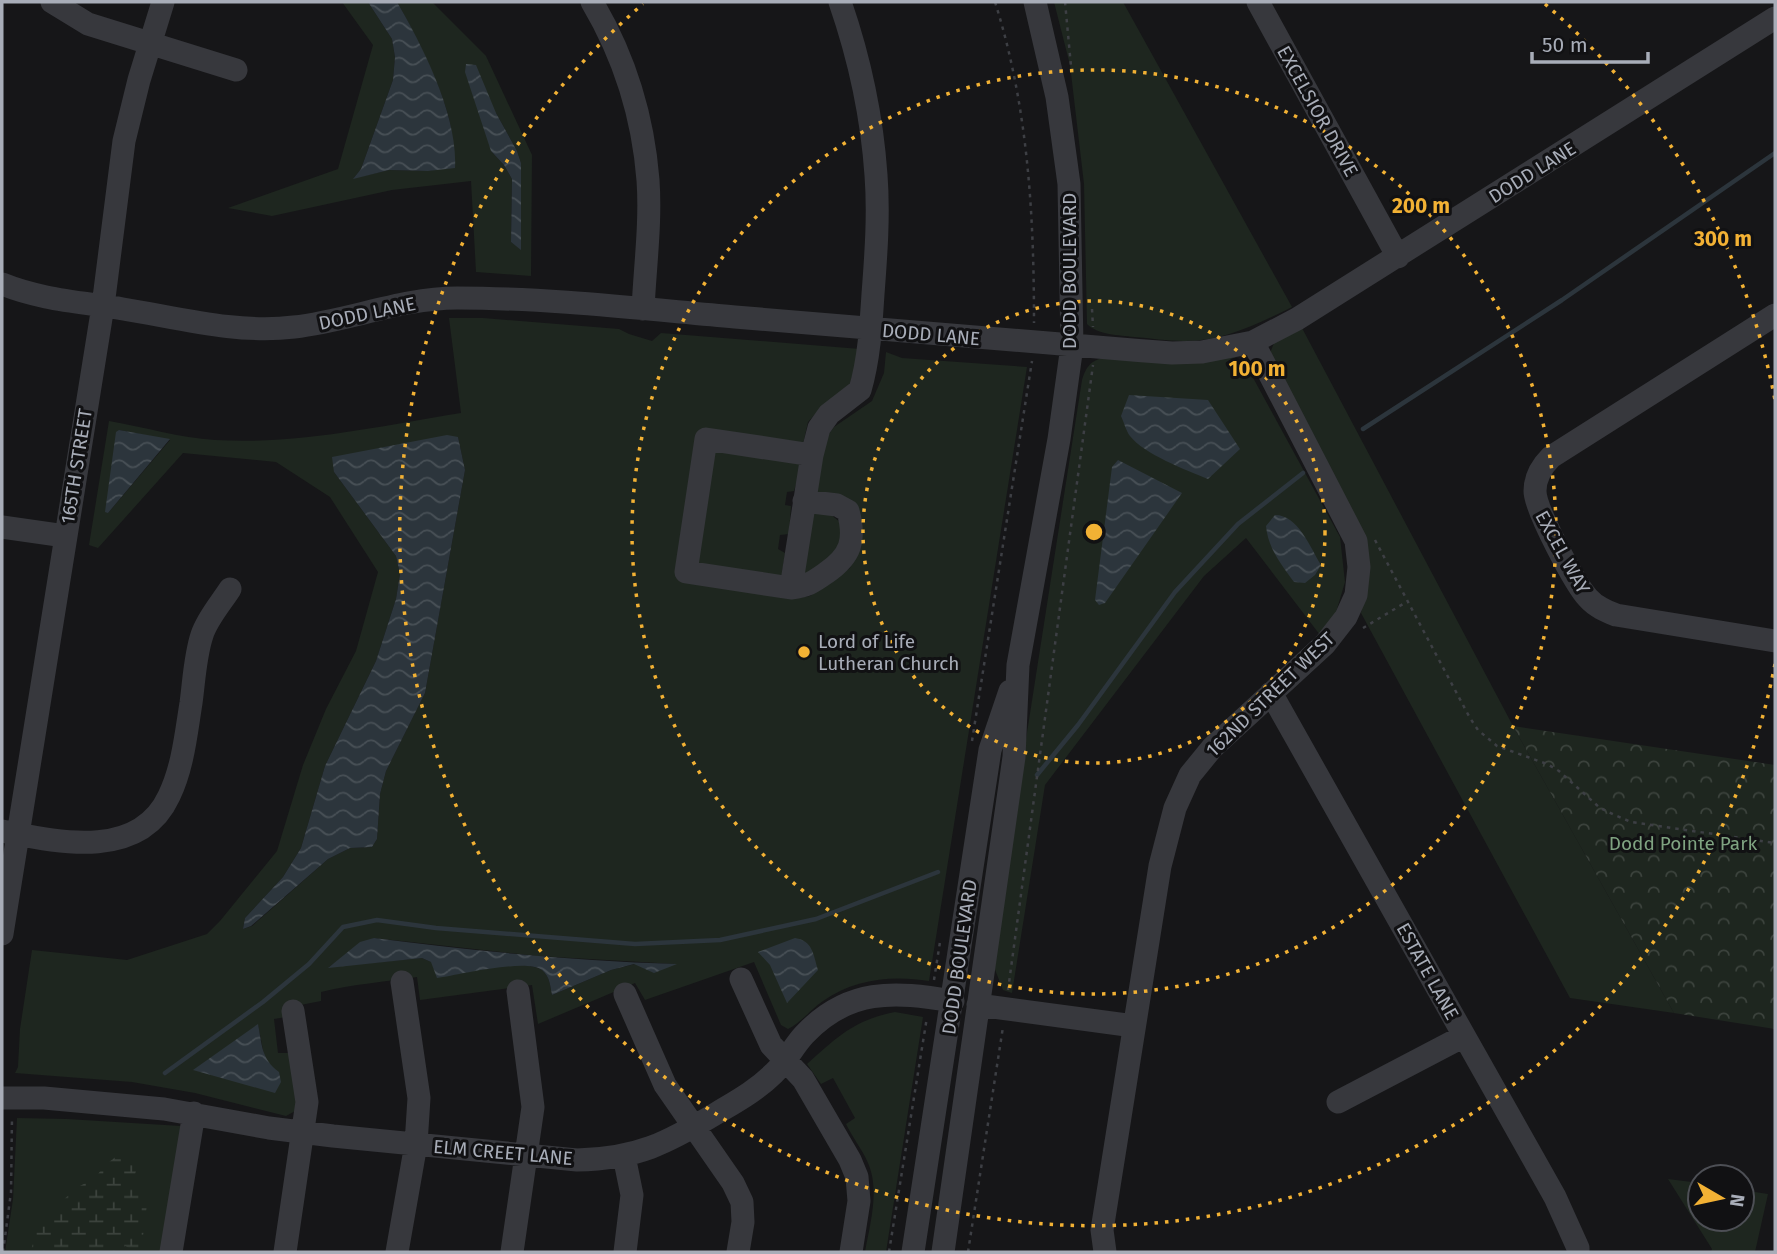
<svg xmlns="http://www.w3.org/2000/svg" width="1777" height="1254" viewBox="0 0 1777 1254" font-family="'Fira Sans',sans-serif">
  <defs>
    <pattern id="wetland-marsh" width="20" height="14" patternUnits="userSpaceOnUse" patternTransform="scale(1.75)"><rect width="20" height="14" fill="#1e261f"/><path d="M1 5h8M5 5V1M11 12h8M15 12V8" fill="none" stroke="#3c433d"/></pattern>
    <pattern id="park-crowns" width="20" height="18" patternUnits="userSpaceOnUse" patternTransform="scale(1.75)"><rect width="20" height="18" fill="#1e261f"/><path d="M2 6a3 3 0 1 1 6 0M12 15a3 3 0 1 1 6 0" fill="none" stroke="#3c433d"/></pattern>
    <pattern id="water-waves" width="16" height="10" patternUnits="userSpaceOnUse" patternTransform="scale(1.75)"><rect width="16" height="10" fill="#2c353c"/><path d="M0 5q4-4 8 0t8 0" fill="none" stroke="#485056"/></pattern>
  </defs>
  <rect width="100%" height="100%" fill="#161618"/>
  <path fill="#1e261f" fill-rule="evenodd" d="M 342,2 L 368,2 L 392,39 L 395,57 L 393,80 L 361,169 L 354,178 L 389,170 L 428,171 L 439,169 C 443,159 449,149 451,138 C 456,113 411,26 397,2 L 432,2 L 486,56 L 532,155 L 531,276 L 476,272 L 471,181 L 392,190 L 272,216 L 228,208 L 338,169 L 373,45 ZM 496,113 L 517,151 L 521,163 L 521,249 L 511,242 L 512,179 L 504,165 L 491,151 Z
    M 1054,2 L 1123,2 L 1292,307 C 1258,324 1222,342 1183,341 C 1167,341 1150,338 1134,337 C 1119,335 1098,335 1087,324 L 1084,184 L 1070,65 Z
    M 449,318 L 483,318 L 619,329 L 629,334 L 652,341 L 661,333 L 860,349 L 850,384 L 820,409 L 808,422 L 799,462 L 801,467 L 794,491 L 787,492 L 785,505 L 791,506 L 789,534 L 780,535 L 778,549 L 785,553 L 782,574 L 771,596 L 799,598 L 810,596 L 850,568 L 858,541 L 816,491 L 822,443 L 834,427 L 872,401 L 884,373 L 886,352 L 902,358 L 1027,367 L 929,981 C 892,975 854,979 823,1001 C 810,1010 802,1022 788,1029 L 781,1025 L 754,962 L 645,1000 L 635,983 L 538,1024 L 532,985 L 420,1000 L 417,977 C 385,982 353,984 321,992 L 321,1001 L 285,1008 L 286,1017 L 274,1019 L 278,1053 L 292,1053 L 297,1110 L 286,1116 L 195,1093 L 132,1082 L 15,1073 L 18,1067 L 20,1029 L 32,950 L 127,960 L 207,934 L 220,921 L 277,851 L 303,765 L 326,709 L 356,651 L 378,572 L 330,497 L 276,462 L 183,453 L 98,548 L 89,545 L 109,421 C 144,427 180,438 215,440 C 297,445 380,426 461,413 ZM 119,430 L 170,440 L 108,513 ZM 458,437 L 465,470 L 425,693 L 386,771 L 380,794 L 377,839 L 372,847 L 350,848 L 328,859 L 252,926 L 243,929 L 245,918 L 283,877 L 301,848 L 325,766 L 376,661 L 396,599 L 400,574 L 396,556 L 334,472 ZM 374,938 L 537,956 L 675,964 L 635,964 L 611,970 L 552,995 C 550,985 550,977 542,970 C 530,961 450,962 431,962 L 422,958 L 329,967 ZM 258,1025 L 264,1055 L 268,1064 L 194,1070 Z
    M 1302,328 L 1513,726 L 1674,1013 L 1570,998 L 1361,613 L 1369,570 L 1270,353 L 1274,343 Z
    M 1107,357 L 1234,357 L 1245,363 L 1340,537 L 1345,582 L 1334,619 L 1320,635 L 1246,538 L 1204,576 L 1045,785 L 1012,993 L 1003,990 L 994,967 L 1007,861 L 1082,380 C 1087,365 1091,360 1107,357 Z
    M 811,511 L 829,513 L 841,523 L 840,550 L 806,577 L 801,572 Z
    M 895,1012 L 923,1017 L 886,1252 L 865,1252 C 870,1224 880,1190 868,1163 C 862,1149 852,1137 846,1124 L 855,1118 L 833,1078 L 821,1084 L 807,1064 C 839,1036 852,1021 895,1012 Z
    M 17,1118 L 67,1119 L 181,1126 L 163,1252 L 5,1252 L 13,1199 Z
    M 1668,1179 L 1700,1183 L 1700,1219 L 1742,1219 L 1742,1190 L 1768,1194 L 1755,1252 L 1711,1252 L 1712,1249 Z"/>
  <path fill="url(#wetland-marsh)" d="M 117,1156 L 129,1156 L 137,1167 L 134,1178 L 148,1196 L 142,1244 L 136,1251 L 125,1246 L 119,1252 L 105,1250 L 104,1252 L 31,1252 L 35,1230 L 41,1221 L 50,1216 L 55,1207 L 78,1187 L 95,1178 L 105,1165 Z"/>
  <path fill="url(#park-crowns)" d="M 1513,726 L 1775,765 L 1775,1029 L 1674,1013 Z"/>
  <path fill="url(#water-waves)" d="M 368,2 L 397,2 C 423,47 458,115 455,168 L 428,171 L 389,170 L 353,179 L 361,169 L 393,80 L 395,57 L 392,39 Z
    M 466,64 L 476,65 L 496,113 L 517,151 L 521,163 L 521,250 L 511,242 L 512,179 L 504,165 L 491,151 L 465,72 Z
    M 1129,395 L 1208,400 L 1240,449 L 1208,479 C 1186,470 1144,454 1130,436 C 1126,431 1124,422 1121,416 Z
    M 119,430 L 170,439 L 108,513 L 105,512 L 116,432 Z
    M 447,435 L 458,437 L 465,470 L 425,693 L 386,771 L 380,794 L 377,839 L 372,847 L 350,848 L 328,859 L 251,926 L 243,929 L 245,918 L 283,877 L 301,848 L 325,766 L 376,661 L 396,599 L 400,574 L 396,556 L 334,472 L 332,457 Z
    M 1118,460 L 1182,493 L 1105,603 L 1099,605 L 1095,600 L 1112,467 Z
    M 1275,515 C 1298,515 1310,547 1321,565 L 1315,575 L 1305,583 L 1294,582 C 1281,564 1268,548 1266,526 Z
    M 374,938 C 475,951 576,961 677,964 L 654,973 L 634,964 L 611,970 L 552,995 C 550,985 550,977 542,970 C 526,958 458,975 437,978 L 431,962 L 422,958 L 328,968 L 360,942 Z
    M 795,938 C 813,941 813,954 818,970 L 787,1003 L 770,965 L 758,952 Z
    M 258,1024 C 262,1044 261,1059 279,1072 L 281,1082 L 275,1093 L 193,1070 Z"/>
  <g fill="none" stroke-linecap="round" stroke-linejoin="round">
    <path stroke="#2c353c" stroke-width="4.5" d="M 1363,429 L 1562,300 L 1775,153
      M 1037,775 L 1078,725 L 1175,592 L 1238,524 L 1303,473
      M 165,1073 L 263,1002 L 309,964 L 343,927 L 377,920 L 436,928 L 635,944 L 720,940 L 816,919 L 938,872"/>
    <path stroke="#3d3f44" stroke-width="2.5" stroke-dasharray="3.5 5" stroke-linecap="butt" d="M 995,2 C 1028,106 1034,214 1034,323
      M 1065,2 L 1071,66
      M 1092,309 L 1093,327
      M 1375,540 L 1470,718 L 1478,730 L 1497,746 L 1547,764 L 1559,771 L 1600,808 L 1617,816 L 1631,822 L 1775,843
      M 1363,628 L 1408,601
      M 972,741 L 1032,361
      M 934,980 L 940,942
      M 1008,990 L 1093,365
      M 3,1252 L 11,1192 L 12,1117
      M 889,1252 L 927,1017
      M 968,1252 L 1003,1027"/>
    <path stroke="#37383d" stroke-width="23" d="M 52,2 L 88,24 L 236,70
      M 592,2 C 624,56 643,117 648,180 C 651,223 645,266 643,309
      M 1258,2 L 1398,257
      M 2,284 C 41,300 82,302 123,309 C 179,318 237,334 294,327 C 348,321 402,298 457,298 C 549,298 643,309 735,317 C 880,330 1026,342 1172,353 L 1202,352 L 1253,342 L 1297,319 L 1775,18
      M 1775,315 L 1551,457 C 1542,466 1535,477 1535,491 C 1535,509 1575,584 1588,598 C 1596,607 1606,611 1616,615 L 1775,641
      M 804,501 L 837,505 L 848,511 C 856,540 851,556 826,573 C 812,583 807,586 791,588 L 686,572 L 706,439 L 812,455
      M 2,527 L 65,536
      M 791,588 L 812,455 L 819,428 L 829,414 L 860,390 C 869,359 871,326 873,294 C 876,255 879,214 876,175 C 872,117 859,57 840,2
      M 1271,693 L 1555,1197 L 1578,1248 L 1578,1252
      M 2,831 C 57,842 139,861 169,796 C 183,767 186,734 191,703 C 194,681 195,656 202,635 C 207,619 221,603 230,589
      M 2,934 L 103,306 L 124,141 L 139,80 L 163,2
      M 741,979 L 771,1045 L 803,1079 L 850,1160 L 857,1177 L 859,1201 L 851,1252
      M 625,994 L 665,1085 L 733,1183 L 742,1202 L 743,1222 L 738,1252
      M 978,1005 L 1134,1026
      M 2,1098 L 44,1098 L 164,1109 L 269,1128 L 333,1136 L 577,1160 C 637,1159 667,1143 717,1113 C 737,1101 757,1090 774,1073 C 786,1062 793,1047 804,1035 C 848,988 894,991 953,1001
      M 1338,1102 L 1464,1036
      M 624,1156 L 632,1195 L 625,1252
      M 171,1252 L 194,1113
      M 285,1252 L 307,1102 L 293,1011
      M 397,1252 L 416,1144 L 419,1098 L 402,982
      M 512,1252 L 533,1107 L 518,991
      M 913,1252 L 990,750 L 1010,691
      M 943,1252 L 1014,757 L 1018,665 L 1059,439 L 1072,346 L 1069,184 L 1057,97 L 1035,2
      M 1105,1252 L 1102,1230 L 1160,866 L 1175,808 L 1190,775 L 1212,748 L 1325,644 L 1346,617 L 1356,595 L 1359,567 L 1356,541 L 1253,342"/>
  </g>
  <g fill="none" stroke="#f2b134" stroke-width="3.5" stroke-dasharray="3.5 7">
    <circle cx="1094" cy="532" r="231"/>
    <circle cx="1094" cy="532" r="462"/>
    <path d="M1775 664A694 694 0 1 1 643 4M1545 4A694 694 0 0 1 1775 400"/>
  </g>
  <circle fill="#f2b134" stroke="#111113" stroke-width="2.5" cx="804" cy="652" r="7"/>
  <g text-anchor="middle" stroke-width="6" stroke-linejoin="round" paint-order="stroke">
    <g font-size="19" fill="#a8adb8" stroke="#111113">
      <text transform="translate(1318 111) rotate(61)" y="7">EXCELSIOR DRIVE</text>
      <text transform="translate(1532 172) rotate(-32)" y="7">DODD LANE</text>
      <text transform="translate(1069 271) rotate(-90)" y="7">DODD BOULEVARD</text>
      <text transform="translate(367 313) rotate(-12)" y="7">DODD LANE</text>
      <text transform="translate(931 334) rotate(5)" y="7">DODD LANE</text>
      <text transform="translate(76 466) rotate(-81)" y="7">165TH STREET</text>
      <text transform="translate(1563 552) rotate(61)" y="7">EXCEL WAY</text>
      <text transform="translate(1270 694) rotate(-44)" y="7">162ND STREET WEST</text>
      <text transform="translate(959 957) rotate(-82)" y="7">DODD BOULEVARD</text>
      <text transform="translate(1428 971) rotate(61)" y="7">ESTATE LANE</text>
      <text transform="translate(503 1152) rotate(5)" y="7">ELM CREET LANE</text>
    </g>
    <g font-size="19" fill="#a8adb8" stroke="#111113" text-anchor="start">
      <text x="818" y="648">Lord of Life<tspan x="818" dy="22">Lutheran Church</tspan></text>
    </g>
    <g font-size="19" fill="#7fa381" stroke="#111113">
      <text x="1683" y="850">Dodd Pointe Park</text>
    </g>
  </g>
  <circle cx="1094" cy="532" r="10" fill="#f2b134" stroke="#111113" stroke-width="3.5"/>
  <g font-size="21" text-anchor="middle" font-weight="bold" fill="#f2b134" stroke="#111113" stroke-width="6" stroke-linejoin="round" paint-order="stroke">
    <text x="1421" y="213">200 m</text>
    <text x="1723" y="246">300 m</text>
    <text x="1257" y="376">100 m</text>
  </g>
  <rect width="1777" height="1254" fill="none" stroke="#a8adb8" stroke-width="7"/>
  <g transform="translate(1721 1198) rotate(99)"><circle r="33" fill="#111113" stroke="#4d4f55" stroke-width="2"/>
  <path d="M0-5L12 26L0 18L-12 26Z" fill="#f2b134"/>
  <text y="-10" font-size="19" font-weight="bold" text-anchor="middle" fill="#a8adb8">N</text>
  </g>
  <path d="M1532 52v10h116v-10" fill="none" stroke="#a8adb8" stroke-width="3.5"/>
  <text x="1542" y="52" font-size="21" fill="#a8adb8" stroke="#111113" stroke-width="5" paint-order="stroke">50 m</text>
</svg>
